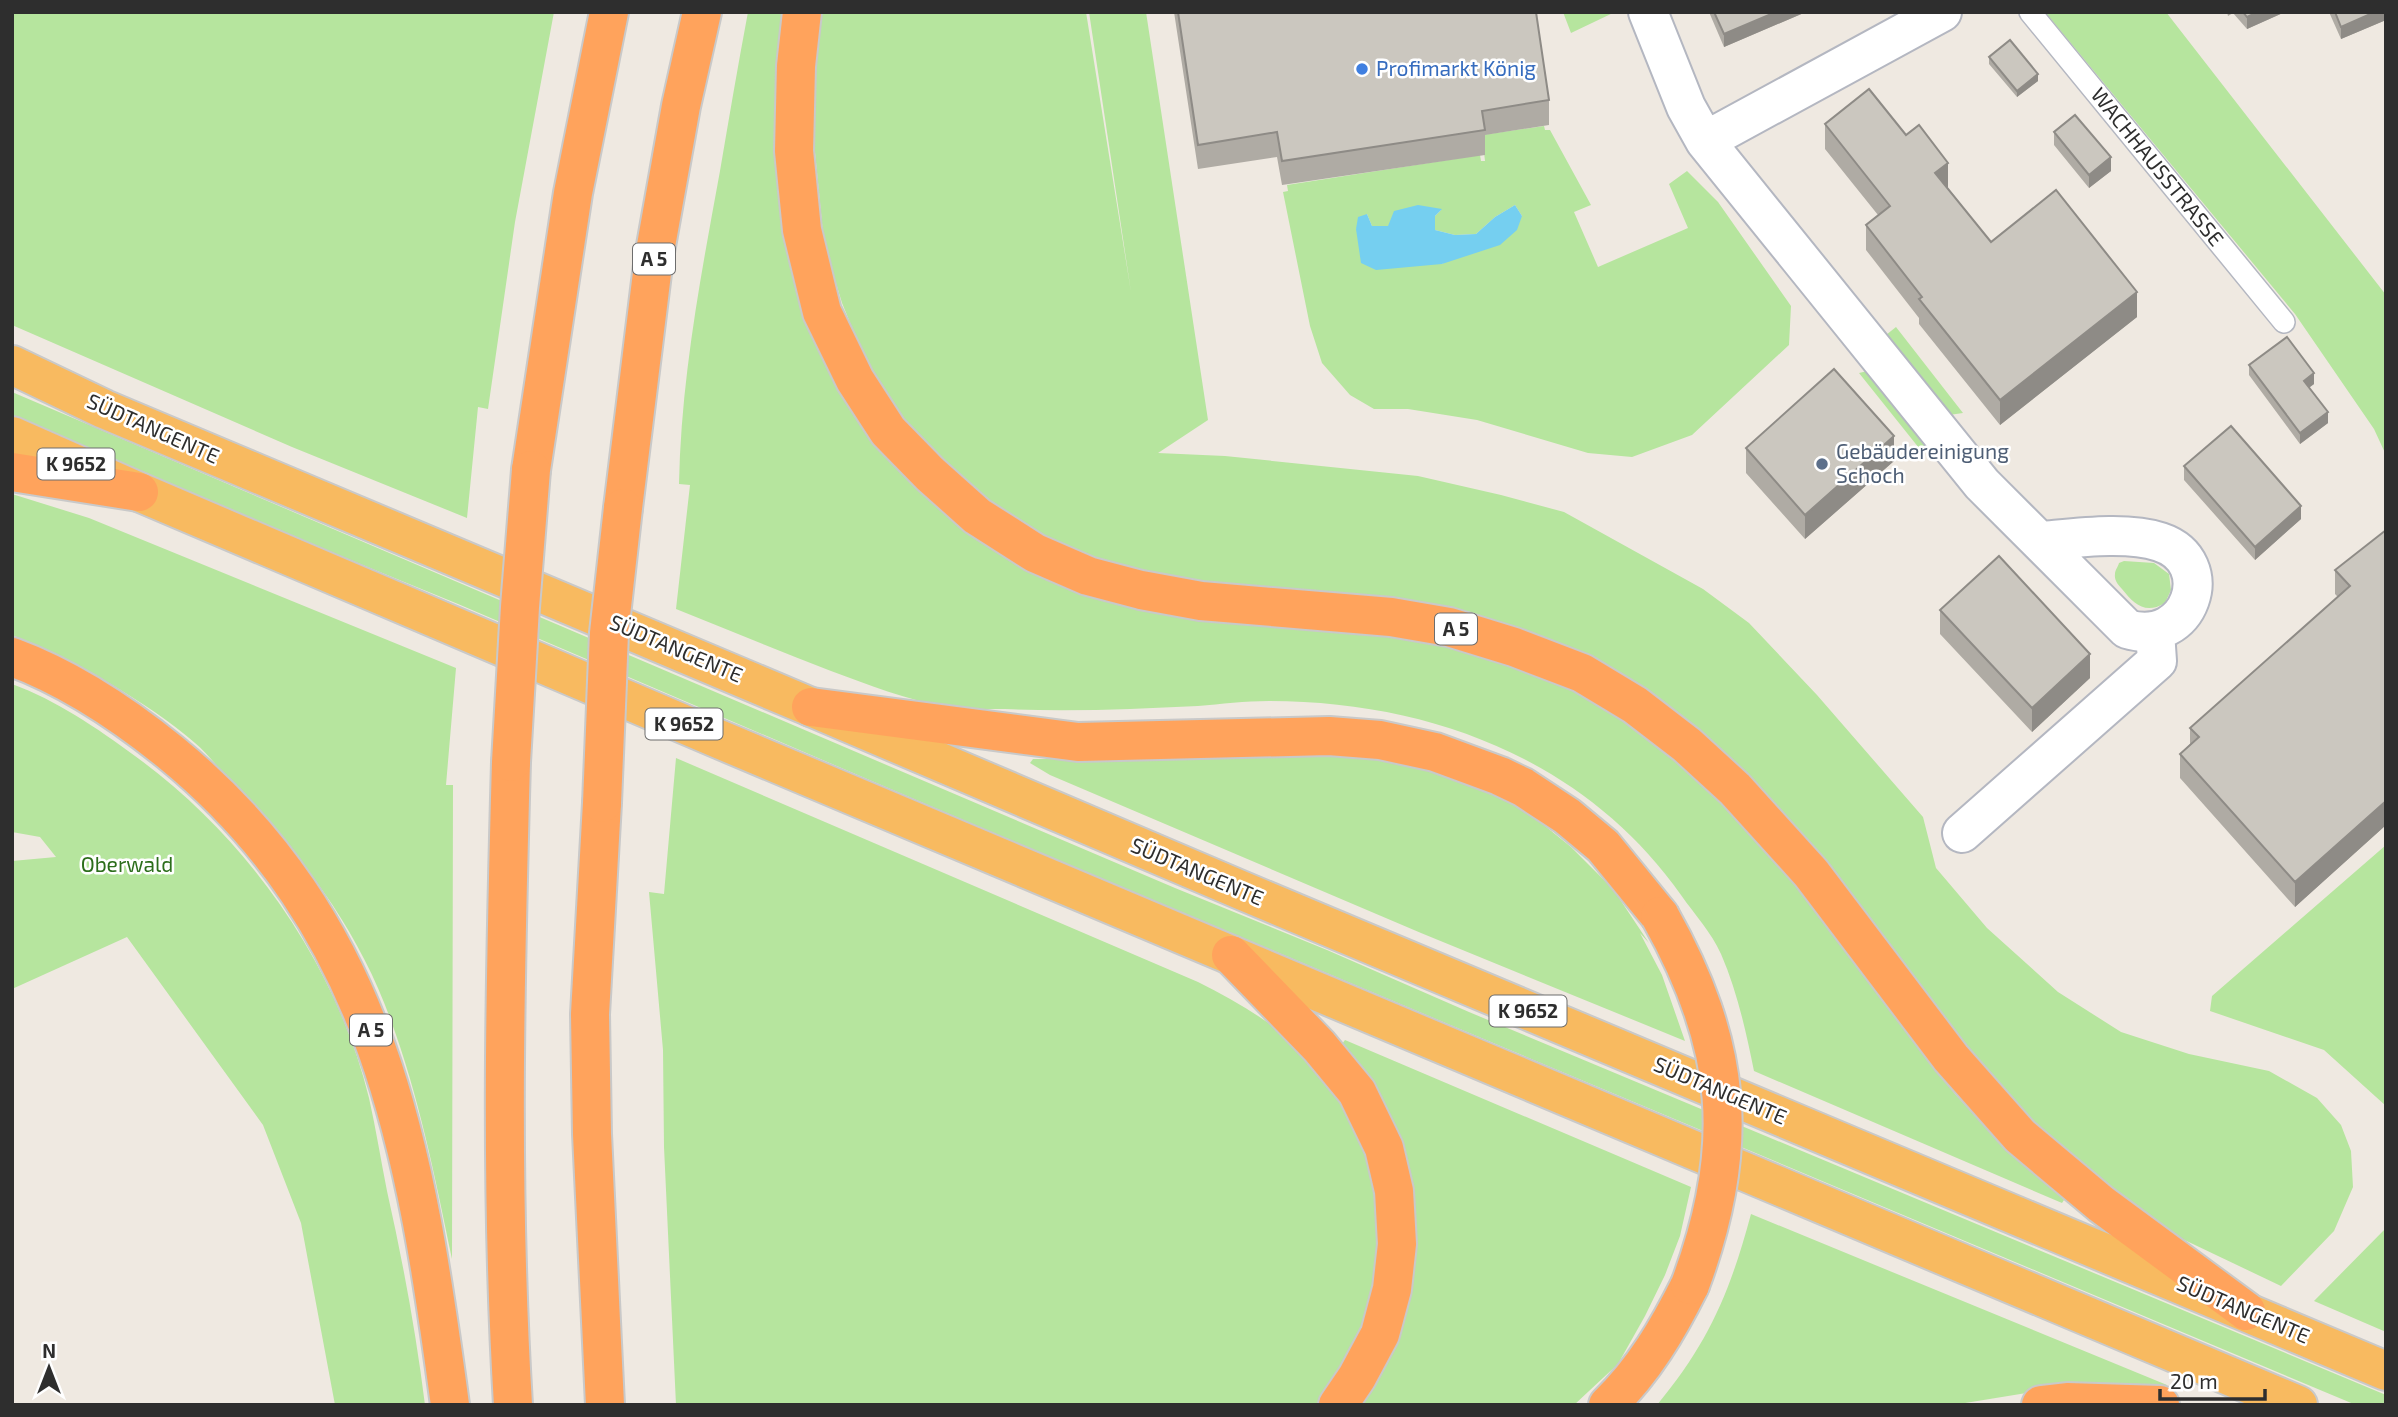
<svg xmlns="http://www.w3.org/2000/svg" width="2398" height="1417" viewBox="0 0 2398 1417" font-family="'Exo 2',sans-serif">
  <rect width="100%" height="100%" fill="#efe9e1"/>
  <path fill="#b6e59e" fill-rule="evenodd" d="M 12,12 L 554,12 L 515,222 L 488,409 L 478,407 L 467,518 L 292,447 L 12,325 Z
    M 748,12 L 785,12 L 790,241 L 939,507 L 991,548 L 1094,597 L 1210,620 L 1267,627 L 1393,629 L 1514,660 L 1637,722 L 1746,819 L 1955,1094 L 1989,1131 L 2064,1200 L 2062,1203 L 1754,1071 C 1746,1031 1737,991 1721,954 C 1711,932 1695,915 1681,895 C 1586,760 1430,701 1269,701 C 1245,701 1221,704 1198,706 C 1134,709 1070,712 1005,709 C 987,709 966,710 948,707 C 907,700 869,685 831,671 C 779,651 728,630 676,609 L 690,485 L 679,484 C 681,378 701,275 720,171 C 729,118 738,65 748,12 Z
    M 816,12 L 1086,12 L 1131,292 L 1089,12 L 1146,12 L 1208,420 L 1158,453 L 1225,456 L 1418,476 L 1501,495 L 1564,512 L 1703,589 L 1749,623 L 1817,695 L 1923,817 L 1936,868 L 1987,928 L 2058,992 L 2121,1032 L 2189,1054 L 2269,1071 L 2317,1098 L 2341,1125 L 2351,1151 L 2353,1187 L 2334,1231 L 2281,1286 L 2174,1235 L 2076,1167 L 1975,1064 L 1765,795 L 1728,755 L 1681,716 L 1636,684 L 1562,646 L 1515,627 L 1460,610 L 1201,584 L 1114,565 L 1058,544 L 1001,512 L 925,445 L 901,415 L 865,359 L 842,303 L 824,243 L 814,142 Z
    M 1563,12 L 1615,12 L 1571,33 Z
    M 2045,12 L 2166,12 L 2386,295 L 2386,455 L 2374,429 L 2295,314 Z
    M 1544,126 L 1545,130 L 1550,130 L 1591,205 L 1574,212 L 1598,267 L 1688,228 L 1669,184 L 1687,171 L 1718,202 L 1791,306 L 1789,345 L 1692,435 L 1632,457 L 1588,453 L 1477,420 L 1408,409 L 1374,409 L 1350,395 L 1322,363 L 1310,326 L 1283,192 L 1288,191 L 1287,185 L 1480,155 L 1481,161 L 1485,161 L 1482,135 ZM 1515,205 L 1522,216 L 1442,264 L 1356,229 L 1367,214 L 1372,226 L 1388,226 L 1441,210 L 1435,216 L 1435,230 L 1455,235 L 1476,234 L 1495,217 Z
    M 1896,327 L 1963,413 L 1949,415 L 1886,335 Z
    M 1872,370 L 1932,446 L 1923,453 L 1859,373 Z
    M 12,392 L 1175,888 L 1327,950 L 1469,1012 L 2386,1395 L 2386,1405 L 2356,1405 L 1026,847 L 458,604 L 209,502 L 12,416 Z
    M 12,494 L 89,518 L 456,668 L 446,785 L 453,785 L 452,1259 C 435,1177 419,1096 390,1018 C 358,928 297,849 231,781 C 219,769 208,754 195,743 C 148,702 70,658 12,635 Z
    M 2124,561 L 2154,563 L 2169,574 L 2171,590 L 2165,603 C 2145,615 2134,604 2122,589 C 2118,585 2114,580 2115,574 C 2115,570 2118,567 2119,563 Z
    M 12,684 C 56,700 97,728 135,756 C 247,837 336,963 369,1098 C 376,1129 381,1161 387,1191 C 403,1262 416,1333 425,1405 L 335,1405 L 301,1223 L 263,1125 L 127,937 L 12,989 L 12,861 L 56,857 L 40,837 L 12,832 Z
    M 1375,749 L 1496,790 L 1529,813 L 1571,847 L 1613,889 L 1649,943 L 1640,933 L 1662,975 L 1685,1041 L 1421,933 L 1050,775 L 1030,763 L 1033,759 L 1100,759 Z
    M 676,758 L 1198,982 C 1245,1006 1292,1033 1325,1075 C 1395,1163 1397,1323 1317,1405 L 676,1405 L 664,1147 L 663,1050 L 649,892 L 664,894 Z
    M 2386,845 L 2386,1106 L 2324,1050 L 2210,1011 L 2212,996 Z
    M 1345,1040 L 1691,1187 L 1680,1236 L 1665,1275 L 1645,1316 L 1618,1364 L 1574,1405 L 1355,1405 L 1405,1285 L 1342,1044 Z
    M 1751,1214 L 2167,1385 L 2166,1390 L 2069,1386 L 1953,1405 L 1657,1405 C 1709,1342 1730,1292 1751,1214 Z
    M 2386,1228 L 2386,1332 L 2314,1301 Z"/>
  <path fill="#75cff0" d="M 1418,205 L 1442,209 L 1435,216 L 1435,230 L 1455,235 L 1476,234 L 1495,217 L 1515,205 L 1522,216 L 1517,230 L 1500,245 L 1442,264 L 1376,270 L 1361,263 L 1356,229 L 1358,217 L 1367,214 L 1372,226 L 1388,226 L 1394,211 Z"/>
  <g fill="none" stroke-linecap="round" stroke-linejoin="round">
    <defs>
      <path id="service" d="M 2030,12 L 2284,322"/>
      <path id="minor" d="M 1648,12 L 1686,107 L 1705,141 L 1982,484 L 2127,629 C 2190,648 2220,562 2160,542 C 2127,531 2076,538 2042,541
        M 1705,141 L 1942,12
        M 1962,833 L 2157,661 L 2155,632"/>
      <path id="trunk" d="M 12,365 L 104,409 L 237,465 L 811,707 L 1243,891 L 2386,1371
        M 12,436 L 139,492 L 721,740 L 2298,1405"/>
      <path id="motorway" d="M 802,12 L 796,66 L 794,151 L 802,230 L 822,312 L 855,380 L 888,431 L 930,474 L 977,516 L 1035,553 L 1088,576 L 1141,590 L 1201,601 L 1391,617 L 1449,627 L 1514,647 L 1582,673 L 1635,705 L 1687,745 L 1735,789 L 1811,873 L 1951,1058 L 2020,1136 L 2101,1204 L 2246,1311
        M 531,470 L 573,193 L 609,12
        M 12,472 L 139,492
        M 623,508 L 654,257 L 681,106 L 702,12
        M 12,657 C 69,678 123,714 170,752 C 381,924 416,1152 450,1405
        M 811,707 L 1078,742 L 1329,736 L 1380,740 L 1435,752 L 1500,776 L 1523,787 L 1567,816 L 1603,846 L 1660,916
        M 511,762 C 505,976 500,1191 513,1405
        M 602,803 L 590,1014 L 592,1134 L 605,1405
        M 1231,955 L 1319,1046 L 1357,1092 L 1384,1148 L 1394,1191 L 1397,1244 L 1392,1289 L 1380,1334 L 1357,1377 L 1338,1405
        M 1608,1405 C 1644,1370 1668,1329 1690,1285
        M 2041,1405 L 2067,1402 L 2160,1405"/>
    </defs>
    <use href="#service" stroke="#b4b7c1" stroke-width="24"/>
    <use href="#minor" stroke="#b4b7c1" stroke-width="42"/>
    <use href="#trunk" stroke="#c9c9c9" stroke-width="42"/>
    <use href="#motorway" stroke="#c9c9c9" stroke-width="42"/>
    <use href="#service" stroke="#fff" stroke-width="21"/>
    <use href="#minor" stroke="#fff" stroke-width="38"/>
    <use href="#trunk" stroke="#f8ba60" stroke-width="38"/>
    <use href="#motorway" stroke="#ffa35c" stroke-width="38"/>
    <defs>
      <path id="motorway-bridge" d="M 511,762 L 520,607 L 531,470
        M 602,803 L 609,633 L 623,508
        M 1660,916 C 1732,1044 1742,1146 1690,1285"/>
    </defs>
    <use href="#motorway-bridge" stroke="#c9c9c9" stroke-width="42" stroke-linecap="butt"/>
    <use href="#motorway-bridge" stroke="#ffa35c" stroke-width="38"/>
  </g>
  <path fill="#afaba4" d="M 1174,12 L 1536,12 L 1549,100 L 1549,125 L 1485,135 L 1485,155 L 1282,185 L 1277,157 L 1198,169 Z
    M 1709,12 L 1806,12 L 1724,47 Z
    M 2227,12 L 2285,12 L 2247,29 L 2233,13 L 2228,16 Z
    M 2329,12 L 2386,12 L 2386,20 L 2341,39 Z
    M 1989,57 L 2038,81 L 2017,97 L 1989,64 Z
    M 1825,124 L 1948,188 L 1991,242 L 2137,317 L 2000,425 L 1919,324 L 1919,318 L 1866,250 L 1866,225 L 1878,215 L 1825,149 Z
    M 2054,132 L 2111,171 L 2089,188 L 2054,145 Z
    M 2249,365 L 2314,384 L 2309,388 L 2328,423 L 2300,444 L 2249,375 Z
    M 1746,448 L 1894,461 L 1805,539 L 1746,473 Z
    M 2184,466 L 2301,519 L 2255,560 L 2184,480 Z
    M 2386,530 L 2386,825 L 2295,907 L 2180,778 L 2180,754 L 2190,744 L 2190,728 L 2338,597 L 2335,594 L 2335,570 Z
    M 1940,610 L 2090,678 L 2032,732 L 1940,634 Z"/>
  <path fill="#8e8b86" d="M 1776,12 L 1806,12 L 1724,47 L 1724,34 Z
    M 2258,12 L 2285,12 L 2247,29 L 2247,17 Z
    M 2375,12 L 2386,12 L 2386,20 L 2341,39 L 2341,27 Z
    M 2038,74 L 2038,81 L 2017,97 L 2017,91 Z
    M 2111,157 L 2111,171 L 2089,188 L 2089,175 Z
    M 1948,163 L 1948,188 L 1935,197 L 1935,173 Z
    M 2137,292 L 2137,317 L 2000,425 L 2000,400 Z
    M 2314,373 L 2314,384 L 2304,391 L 2304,381 Z
    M 2328,412 L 2328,423 L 2300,444 L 2300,433 Z
    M 1894,436 L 1894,461 L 1805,539 L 1805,515 Z
    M 2301,506 L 2301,519 L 2255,560 L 2255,547 Z
    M 2090,654 L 2090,678 L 2032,732 L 2032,708 Z
    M 2386,801 L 2386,825 L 2295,907 L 2295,882 Z"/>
  <path fill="#cbc7bf" stroke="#8e8b86" stroke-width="2" d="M 1178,12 L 1536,12 L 1549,100 L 1482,111 L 1485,130 L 1282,161 L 1277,132 L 1198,145 Z
    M 1714,12 L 1776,12 L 1724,34 Z
    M 2243,12 L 2258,12 L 2247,17 Z
    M 2335,12 L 2375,12 L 2341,27 Z
    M 2010,40 L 2038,74 L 2017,91 L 1989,57 Z
    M 1869,89 L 1906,135 L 1919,125 L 1948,163 L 1935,173 L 1991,242 L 2056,190 L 2137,292 L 2000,400 L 1919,299 L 1922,297 L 1866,225 L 1890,206 L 1825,124 Z
    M 2075,115 L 2111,157 L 2089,175 L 2054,132 Z
    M 2287,337 L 2314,373 L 2304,381 L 2328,412 L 2300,433 L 2249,365 Z
    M 1834,369 L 1894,436 L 1805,515 L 1746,448 Z
    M 2231,426 L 2301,506 L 2255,547 L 2184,466 Z
    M 2386,530 L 2386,801 L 2295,882 L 2180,754 L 2199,737 L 2190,728 L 2350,586 L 2335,570 Z
    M 1999,556 L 2090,654 L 2032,708 L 1940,610 Z"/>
  <circle fill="#3f7fe0" stroke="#fff" stroke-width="2.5" cx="1362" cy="69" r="7"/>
  <circle fill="#5c6f8a" stroke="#fff" stroke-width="2.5" cx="1822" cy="464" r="7"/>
  <g text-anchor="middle" stroke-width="5" stroke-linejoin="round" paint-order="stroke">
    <g fill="#fff" stroke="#6d6d6d" stroke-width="2">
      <rect x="633" y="243.5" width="42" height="31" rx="5"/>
      <rect x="37.5" y="448.5" width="77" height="31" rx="5"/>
      <rect x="1435" y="613.5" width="42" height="31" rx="5"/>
      <rect x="645.5" y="708.5" width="77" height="31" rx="5"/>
      <rect x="1489.5" y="995.5" width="77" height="31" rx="5"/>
      <rect x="350" y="1014.5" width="42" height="31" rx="5"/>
    </g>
    <g font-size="19" font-weight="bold" fill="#2e2e2e">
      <text x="654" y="266">A 5</text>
      <text x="76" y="471">K 9652</text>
      <text x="1456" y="636">A 5</text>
      <text x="684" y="731">K 9652</text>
      <text x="1528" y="1018">K 9652</text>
      <text x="371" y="1037">A 5</text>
    </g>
    <g font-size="21" fill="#366cbe" stroke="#fff" text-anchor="start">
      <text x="1376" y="76">Profimarkt König</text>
    </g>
    <g font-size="21" fill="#2e2e2e" stroke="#fff">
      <text transform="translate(2157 167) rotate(51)" y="7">WACHHAUSSTRASSE</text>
      <text transform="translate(153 429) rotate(24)" y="7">SÜDTANGENTE</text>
      <text transform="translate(676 649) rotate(23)" y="7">SÜDTANGENTE</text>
      <text transform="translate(1197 872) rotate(23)" y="7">SÜDTANGENTE</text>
      <text transform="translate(1720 1091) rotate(23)" y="7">SÜDTANGENTE</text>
      <text transform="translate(2243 1310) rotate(23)" y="7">SÜDTANGENTE</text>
    </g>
    <g font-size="21" fill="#4e5e75" stroke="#fff" text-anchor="start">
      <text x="1836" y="459">Gebäudereinigung<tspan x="1836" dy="24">Schoch</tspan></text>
    </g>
    <g font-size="21" fill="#2c6e1b" stroke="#fff">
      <text x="127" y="872">Oberwald</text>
    </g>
  </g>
  <rect width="2398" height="1417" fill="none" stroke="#2e2e2e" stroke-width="28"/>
  <g transform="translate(49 1368)" stroke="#ffffff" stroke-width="5" paint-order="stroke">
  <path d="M0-5L12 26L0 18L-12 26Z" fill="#2e2e2e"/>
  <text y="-10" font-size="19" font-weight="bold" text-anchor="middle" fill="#2e2e2e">N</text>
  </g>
  <path d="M2160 1389v10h105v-10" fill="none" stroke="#2e2e2e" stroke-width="3.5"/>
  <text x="2170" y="1389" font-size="21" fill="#2e2e2e" stroke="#ffffff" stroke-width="5" paint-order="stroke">20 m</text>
</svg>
